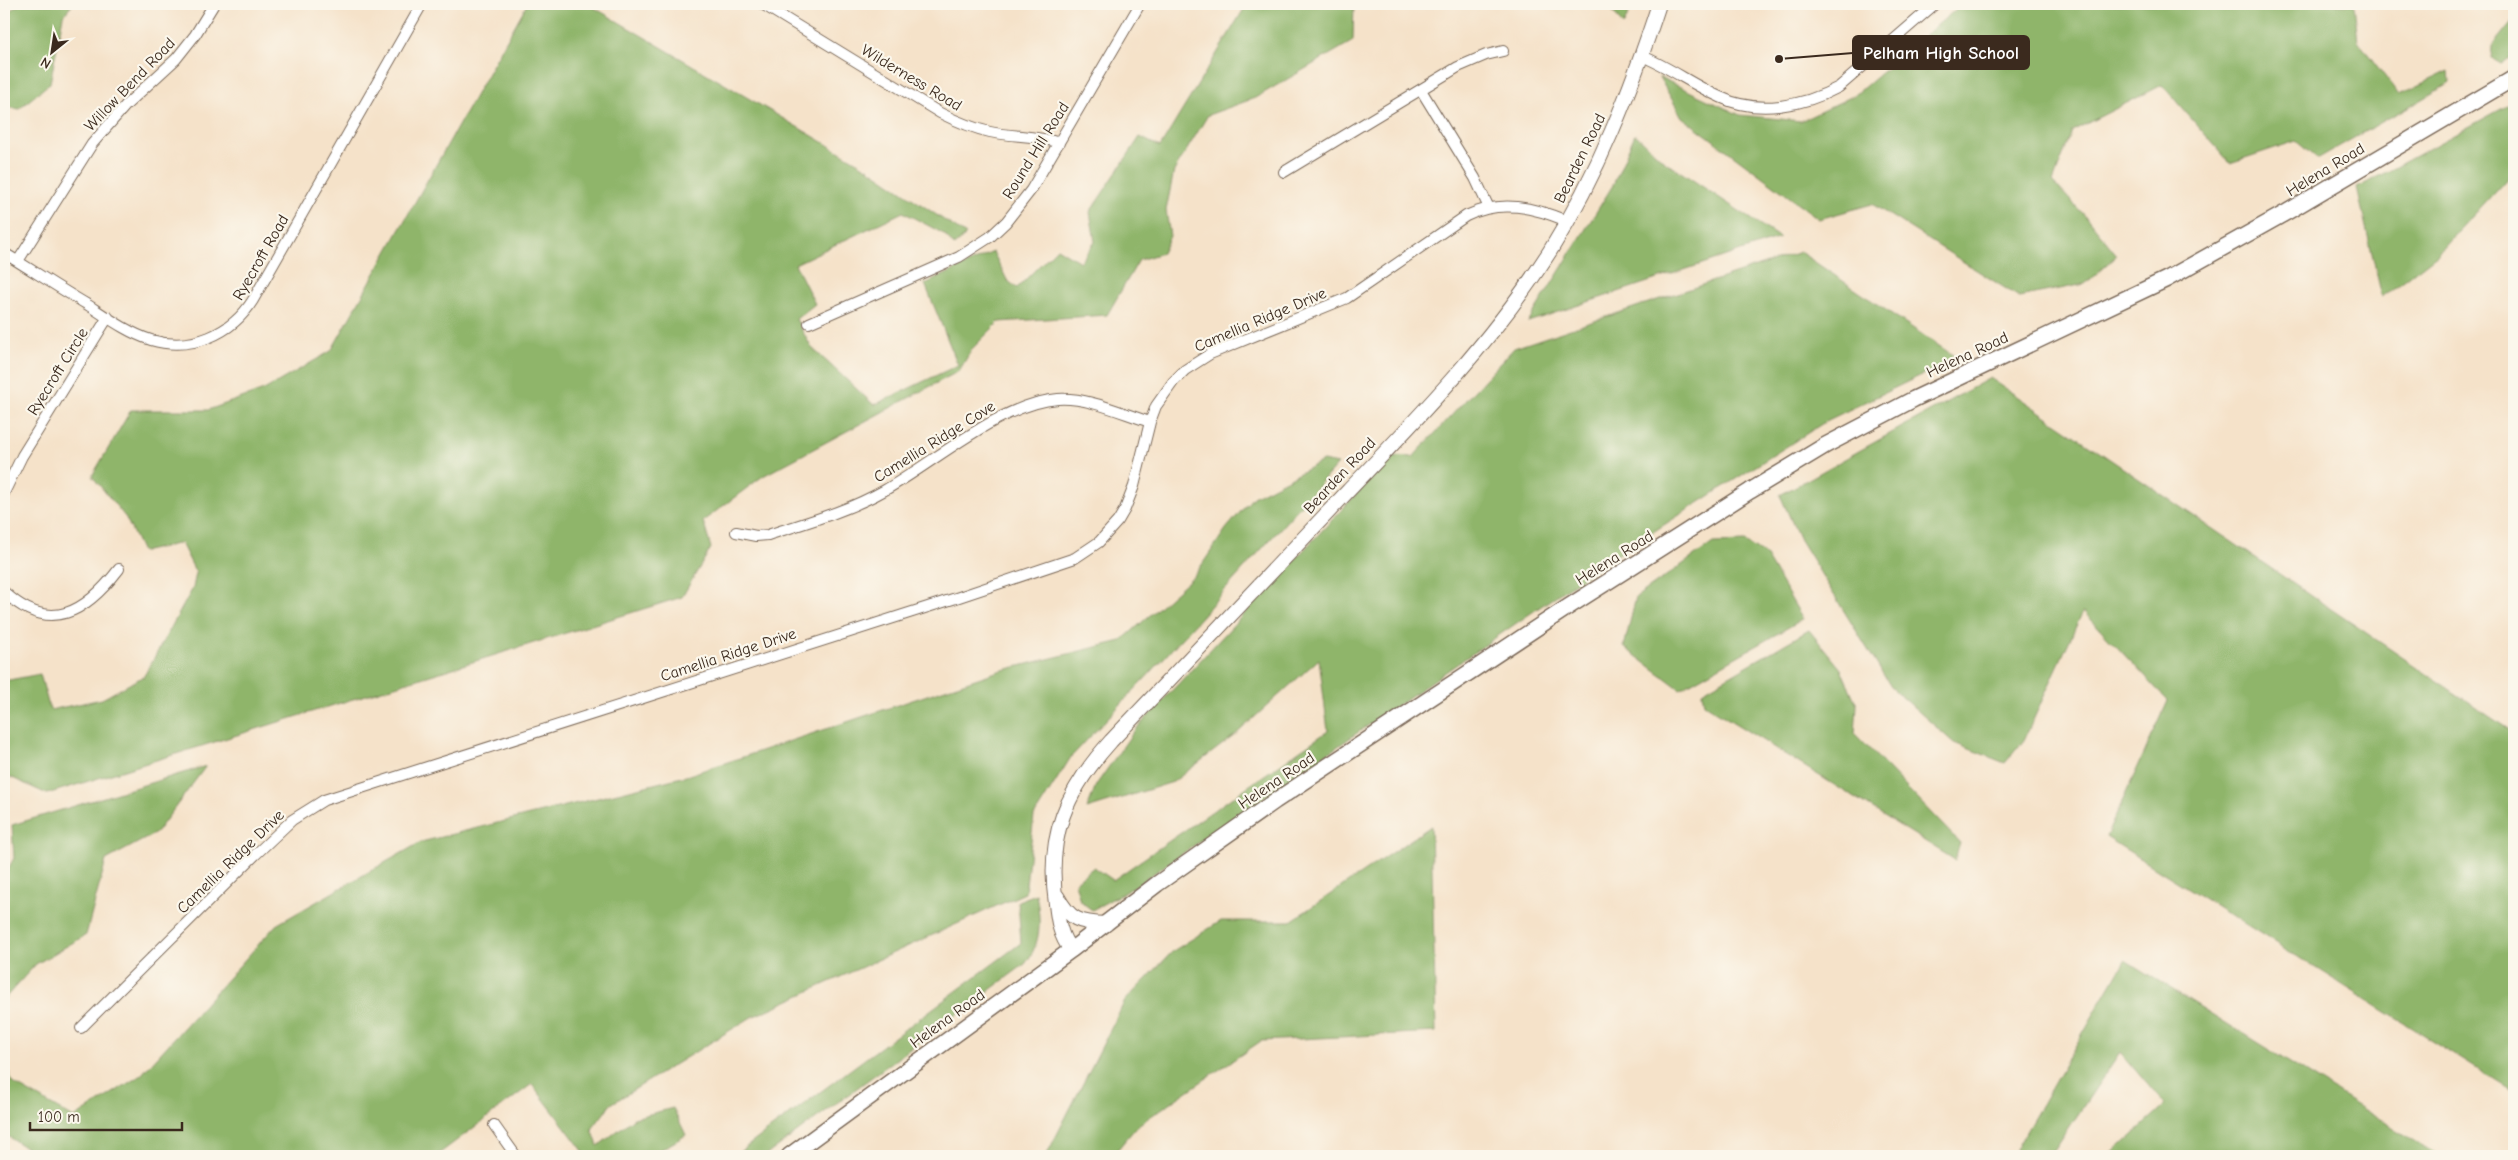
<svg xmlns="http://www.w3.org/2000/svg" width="2518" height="1160" viewBox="0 0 2518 1160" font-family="'Comic Neue',sans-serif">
  <rect width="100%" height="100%" fill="#fbf7ec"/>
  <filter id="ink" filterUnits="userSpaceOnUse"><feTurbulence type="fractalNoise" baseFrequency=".02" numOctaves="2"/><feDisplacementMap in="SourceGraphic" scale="10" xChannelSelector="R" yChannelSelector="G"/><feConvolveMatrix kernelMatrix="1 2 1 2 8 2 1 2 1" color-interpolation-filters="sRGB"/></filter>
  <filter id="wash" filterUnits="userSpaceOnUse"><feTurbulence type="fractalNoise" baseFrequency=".0096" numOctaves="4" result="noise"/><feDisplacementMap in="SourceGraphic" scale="20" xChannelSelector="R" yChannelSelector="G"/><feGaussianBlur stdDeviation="1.12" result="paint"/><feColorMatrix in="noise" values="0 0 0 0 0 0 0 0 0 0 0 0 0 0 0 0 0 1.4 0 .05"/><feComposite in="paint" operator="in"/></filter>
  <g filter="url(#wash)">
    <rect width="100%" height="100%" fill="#f5e2c9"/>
    <path fill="#8fb56a" stroke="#657044" d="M 20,4 L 73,4 L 63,16 L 50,83 L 19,109 L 4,107 L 4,14 Z
      M 527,4 L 588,4 L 869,169 L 966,235 L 954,246 L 944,234 L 903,212 L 795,264 L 815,304 L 796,319 L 811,347 L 874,405 L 958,365 L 925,284 L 993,252 L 1007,280 L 1017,288 L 1057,248 L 1080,262 L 1095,242 L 1090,212 L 1140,137 L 1160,147 L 1247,4 L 1354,4 L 1353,41 L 1255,98 L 1208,115 L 1174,171 L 1166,210 L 1170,236 L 1162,253 L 1139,260 L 1107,315 L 999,322 L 972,349 L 959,371 L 763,476 L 703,521 L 711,548 L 682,597 L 47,794 L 4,774 L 4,681 L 40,674 L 50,710 L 102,699 L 144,676 L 193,588 L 196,573 L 181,543 L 142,552 L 126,518 L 92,476 L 131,410 L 208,410 L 264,390 L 331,351 Z
      M 1608,4 L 1633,4 L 1623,26 Z
      M 1962,4 L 2354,4 L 2358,41 L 2399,95 L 2449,71 L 2450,83 L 2317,159 L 2296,141 L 2230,163 L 2162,85 L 2072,131 L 2053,182 L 2087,218 L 2117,255 L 2085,284 L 2019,297 L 1872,204 L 1819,219 L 1682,117 L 1659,77 L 1740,115 L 1801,121 L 1855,95 Z
      M 2514,19 L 2514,57 L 2501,64 L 2491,58 L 2492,46 Z
      M 2514,102 L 2514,171 L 2438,254 L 2382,297 L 2357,188 Z
      M 1635,134 L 1664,161 L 1780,238 L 1528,322 L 1613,185 Z
      M 1800,252 L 1957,358 L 1828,420 L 1592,571 L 1134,887 L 1092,910 L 1080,901 L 1075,882 L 1094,867 L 1113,880 L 1328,731 L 1319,659 L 1235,735 L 1173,782 L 1087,809 L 1096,785 L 1134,731 L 1392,456 L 1413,457 L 1514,348 Z
      M 1990,378 L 2514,733 L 2514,1092 L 2106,837 L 2168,701 L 2083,611 L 2024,740 L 2005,763 L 1954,743 L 1891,687 L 1800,540 L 1780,495 Z
      M 1323,461 L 1338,464 L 1154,669 L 1071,757 L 1034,816 L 1025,893 L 750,1018 L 611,1104 L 592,1129 L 598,1146 L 634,1118 L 673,1108 L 686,1135 L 650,1156 L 587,1156 L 532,1084 L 436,1156 L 39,1156 L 4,1134 L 4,1061 L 13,1083 L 74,1118 L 141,1075 L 276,925 L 421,842 L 686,776 L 999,671 L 1121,641 L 1195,575 L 1226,529 L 1253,497 Z
      M 1745,542 L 1765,555 L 1803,619 L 1680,689 L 1624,647 L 1636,597 L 1713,543 Z
      M 1809,630 L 1841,669 L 1857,705 L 1855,734 L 1960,843 L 1955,860 L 1704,704 L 1702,692 Z
      M 206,766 L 156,833 L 106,860 L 86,935 L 36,964 L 4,999 L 4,876 L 14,858 L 12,825 Z
      M 1431,826 L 1436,1032 L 1261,1041 L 1138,1125 L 1112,1156 L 1046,1156 L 1125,1001 L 1173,951 L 1221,921 L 1291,921 Z
      M 1036,894 C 1041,921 1042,942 1025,964 L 765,1156 L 734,1156 L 1021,943 L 1018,901 Z
      M 2125,960 L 2439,1156 L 2109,1156 L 2165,1105 L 2120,1052 L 2050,1156 L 2012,1156 Z"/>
  </g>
  <g filter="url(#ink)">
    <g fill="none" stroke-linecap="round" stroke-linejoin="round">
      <defs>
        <path id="minor" d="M 762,4 L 940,113 C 956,121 972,128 990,132 C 1013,137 1037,135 1059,143
          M 1642,56 C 1669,67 1693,85 1720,97 C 1757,115 1804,106 1839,87 L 1935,4
          M 1421,90 L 1475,178 L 1489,208
          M 1284,172 L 1458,67 L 1486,55 L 1503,51
          M 4,253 C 32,270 59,288 88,305 C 108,318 129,333 151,340 C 191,352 232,334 253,300 L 422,4
          M 18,261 L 92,144 L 126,105 L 176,59 L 195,35 L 214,4
          M 809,323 L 959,257 L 990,237 L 1006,222 L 1031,190 L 1140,4
          M 4,493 L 22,456 L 108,317
          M 736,532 L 756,536 L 768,535 C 808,522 848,511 885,490 C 935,462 1001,403 1058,399 C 1088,397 1121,413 1150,422
          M 4,592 C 50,635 86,612 119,569
          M 81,1028 L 255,855 L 292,820 L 324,800 L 956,598 L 1075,558 L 1099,542 L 1118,521 L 1125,509 L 1134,486 L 1150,422 L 1156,406 L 1173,382 L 1185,370 L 1210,354 L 1347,298 L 1466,216 C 1501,199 1533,207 1567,221
          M 494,1125 L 516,1156"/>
        <path id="tertiary" d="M 1057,896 C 1070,920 1079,923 1106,924
          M 1071,950 C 1060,936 1058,921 1056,904 C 1046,836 1066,791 1111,741 C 1191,657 1270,574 1349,490 C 1421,415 1494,339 1550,251 C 1598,174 1631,90 1659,4"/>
        <path id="secondary" d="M 789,1156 L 1071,950 L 1157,884 L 1275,801 L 1568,607 L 1750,491 L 1826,445 L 1914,399 L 2167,279 L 2287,212 L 2514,78"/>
      </defs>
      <use href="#minor" stroke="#7c6a5a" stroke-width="12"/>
      <use href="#tertiary" stroke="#7c6a5a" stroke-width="16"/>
      <use href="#secondary" stroke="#7c6a5a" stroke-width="18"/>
      <use href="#minor" stroke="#fff" stroke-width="10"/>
      <use href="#tertiary" stroke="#fff" stroke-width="14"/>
      <use href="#secondary" stroke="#fff" stroke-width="15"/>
    </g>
  </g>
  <g text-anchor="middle" stroke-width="4.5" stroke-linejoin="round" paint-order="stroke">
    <g font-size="16" fill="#3b2a1e" stroke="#fbf7ec">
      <text transform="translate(912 77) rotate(31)" y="6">Wilderness Road</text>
      <text transform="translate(129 84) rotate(-46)" y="6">Willow Bend Road</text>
      <text transform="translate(1035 150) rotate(-58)" y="6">Round Hill Road</text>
      <text transform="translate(1579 158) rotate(-64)" y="6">Bearden Road</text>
      <text transform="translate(2325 169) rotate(-31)" y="6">Helena Road</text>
      <text transform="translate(260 257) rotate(-60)" y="6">Ryecroft Road</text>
      <text transform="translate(1260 319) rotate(-23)" y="6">Camellia Ridge Drive</text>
      <text transform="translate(1967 354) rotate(-25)" y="6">Helena Road</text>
      <text transform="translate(57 371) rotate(-58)" y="6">Ryecroft Circle</text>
      <text transform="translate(934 441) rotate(-32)" y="6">Camellia Ridge Cove</text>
      <text transform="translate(1339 475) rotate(-47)" y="6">Bearden Road</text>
      <text transform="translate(1614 557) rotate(-32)" y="6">Helena Road</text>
      <text transform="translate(728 654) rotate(-18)" y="6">Camellia Ridge Drive</text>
      <text transform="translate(1276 780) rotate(-34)" y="6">Helena Road</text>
      <text transform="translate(230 861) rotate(-44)" y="6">Camellia Ridge Drive</text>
      <text transform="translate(947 1018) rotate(-36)" y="6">Helena Road</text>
    </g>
  </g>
  <path fill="none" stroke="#3b2a1e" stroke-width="2" d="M1779 59L1853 53"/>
  <circle fill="#3b2a1e" stroke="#fbf7ec" stroke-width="2" cx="1779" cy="59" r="5"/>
  <rect fill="#3b2a1e" stroke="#3b2a1e" stroke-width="2" x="1853" y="36" width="176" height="33" rx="5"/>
  <g font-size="18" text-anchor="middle" font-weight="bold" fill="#fff">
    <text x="1941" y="59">Pelham High School</text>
  </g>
  <rect width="2518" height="1160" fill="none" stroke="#fbf7ec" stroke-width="20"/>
  <g transform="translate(52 52) rotate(210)" stroke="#fbf7ec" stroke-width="4" paint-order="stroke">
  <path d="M0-4L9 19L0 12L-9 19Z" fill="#3b2a1e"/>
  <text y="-8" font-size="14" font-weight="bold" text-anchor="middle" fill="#3b2a1e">N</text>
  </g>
  <path d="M30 1122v8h152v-8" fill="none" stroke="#3b2a1e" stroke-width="2.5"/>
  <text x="38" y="1122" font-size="15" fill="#3b2a1e" stroke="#fbf7ec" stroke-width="4" paint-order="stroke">100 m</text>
</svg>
